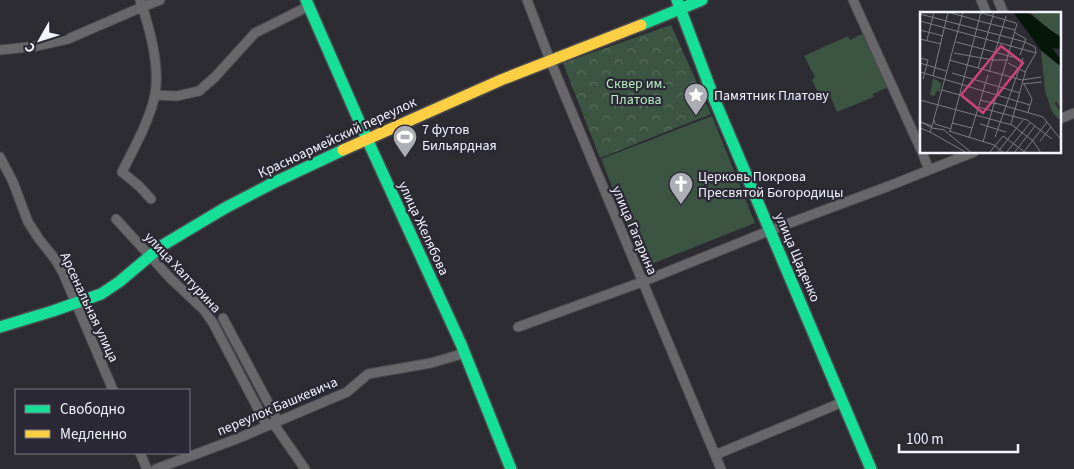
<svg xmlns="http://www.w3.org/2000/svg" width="1074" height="469" viewBox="0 0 1074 469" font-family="'Source Sans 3',sans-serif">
  <defs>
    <pattern id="park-crowns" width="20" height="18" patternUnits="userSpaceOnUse" patternTransform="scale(1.25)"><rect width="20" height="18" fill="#3c5542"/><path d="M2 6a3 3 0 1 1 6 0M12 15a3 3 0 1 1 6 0" fill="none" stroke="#596e5e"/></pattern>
  </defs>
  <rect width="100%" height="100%" fill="#2c2c32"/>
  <path fill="#3c5542" d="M 864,33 L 888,87 L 873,94 L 874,97 L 837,112 L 829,93 L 820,97 L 812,80 L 815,77 L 804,56 L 848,36 L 850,40 Z
    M 712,116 L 755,223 L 644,267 L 601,159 Z"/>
  <path fill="url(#park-crowns)" d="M 671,25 L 711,114 L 600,158 L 563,63 Z"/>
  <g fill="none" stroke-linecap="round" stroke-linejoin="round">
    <defs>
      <path id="street" d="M 140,0 C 149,26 160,66 155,94 C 151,118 133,150 122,172 L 139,186 L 151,199
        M 527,0 L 550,60 L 721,469
        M 853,0 L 922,152
        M 981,0 L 987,14
        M 998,0 L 1004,14
        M 0,50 L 37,46 L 68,39 L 142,7 L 160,0
        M 155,95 L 177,96 L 199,91 L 215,77 L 255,33 L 309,6
        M 1060,119 L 1074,113
        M 922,152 L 929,170
        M 0,157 L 13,182 L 28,222 L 39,239 L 55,259 L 63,273 L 113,390
        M 116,219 L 171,279 L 204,310 L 213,323 L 267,426
        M 223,318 L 278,421
        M 518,327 L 642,282 L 771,230 L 889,186 L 974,152
        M 273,423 L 305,469
        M 140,453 L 147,469
        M 715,455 L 843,402
        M 156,469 L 239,438 L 347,392 L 368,374 L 431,363 L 465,353"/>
      <path id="fast" d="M 306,0 L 367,139 L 461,344 L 511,469
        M 677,0 L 715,101 L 871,469
        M 641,25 L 702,0
        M 0,327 L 53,311 L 101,294 L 119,282 L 163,245 L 225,208 L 273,183 L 343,150"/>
      <path id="slow" d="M 343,150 L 501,80 L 641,25"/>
    </defs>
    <use href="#street" stroke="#4a4a4f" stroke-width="11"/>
    <use href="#fast" stroke="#4a4a4f" stroke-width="14"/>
    <use href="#slow" stroke="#4a4a4f" stroke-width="14"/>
    <use href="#street" stroke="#67676c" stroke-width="9"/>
    <use href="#fast" stroke="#16e098" stroke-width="11"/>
    <use href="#slow" stroke="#ffcf43" stroke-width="11"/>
  </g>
  <defs>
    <symbol id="sight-pin" viewBox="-11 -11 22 30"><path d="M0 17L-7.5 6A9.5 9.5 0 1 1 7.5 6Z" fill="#adadb5" stroke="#2a2935"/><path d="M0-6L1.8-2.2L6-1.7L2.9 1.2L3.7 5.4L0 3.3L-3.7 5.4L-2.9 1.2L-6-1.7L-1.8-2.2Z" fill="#fff"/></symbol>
    <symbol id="stadium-pin" viewBox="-11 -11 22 30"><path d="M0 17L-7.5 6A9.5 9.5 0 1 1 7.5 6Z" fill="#adadb5" stroke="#2a2935"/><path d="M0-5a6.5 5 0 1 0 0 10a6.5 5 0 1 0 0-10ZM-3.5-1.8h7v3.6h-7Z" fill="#fff"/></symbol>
    <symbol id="church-pin" viewBox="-11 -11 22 30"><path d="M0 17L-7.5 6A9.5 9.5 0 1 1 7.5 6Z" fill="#adadb5" stroke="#2a2935"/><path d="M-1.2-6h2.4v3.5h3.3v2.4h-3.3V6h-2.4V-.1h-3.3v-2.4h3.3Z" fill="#fff"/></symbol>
  </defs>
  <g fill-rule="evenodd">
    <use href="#sight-pin" x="682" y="81" width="28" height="38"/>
    <use href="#stadium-pin" x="391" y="123" width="28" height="38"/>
    <use href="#church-pin" x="667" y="170" width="28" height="38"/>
  </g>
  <g text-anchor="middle" stroke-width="4.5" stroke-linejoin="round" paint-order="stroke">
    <g font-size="14" fill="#b6edc2" stroke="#2a2935">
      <text x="636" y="88">Сквер им.<tspan x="636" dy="16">Платова</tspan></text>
    </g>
    <g font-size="14" fill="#f3f3fc" stroke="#2a2935" text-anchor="start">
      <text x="714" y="100">Памятник Платову</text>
      <text x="422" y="134">7 футов<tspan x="422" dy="16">Бильярдная</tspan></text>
      <text x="698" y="181">Церковь Покрова<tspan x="698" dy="16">Пресвятой Богородицы</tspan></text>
    </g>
    <g font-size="14" fill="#f3f3fc" stroke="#2a2935">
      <text transform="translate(337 137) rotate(-25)" y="5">Красноармейский переулок</text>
      <text transform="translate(424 228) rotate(65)" y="5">улица Желябова</text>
      <text transform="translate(635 230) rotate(67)" y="5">улица Гагарина</text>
      <text transform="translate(798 257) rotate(67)" y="5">улица Щаденко</text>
      <text transform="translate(183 272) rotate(47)" y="5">улица Халтурина</text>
      <text transform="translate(90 307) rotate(65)" y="5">Арсенальная улица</text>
      <text transform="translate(277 406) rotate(-23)" y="5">переулок Башкевича</text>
    </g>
  </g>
  <g transform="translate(920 12)">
    <rect width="141" height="141" fill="#2c2c32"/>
    <path d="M 110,0 L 141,0 L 141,24 L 128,17 ZM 121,39 L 141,55 L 141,68 L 138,70 L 141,70 L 141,97 L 136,89 L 135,92 L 141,100 L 141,109 L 132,100 L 125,79 Z" fill="#3c5542"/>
    <path d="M 13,66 L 21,71 L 20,80 L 16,79 L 15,84 L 10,83 Z" fill="#3c5542"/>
    <path d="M 93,0 L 107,0 L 141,26 L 141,37 L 132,36 L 141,48 L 141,54 L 121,38 Z" fill="#041708"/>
    <path fill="none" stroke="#7c7c83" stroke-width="1" d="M 28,0 L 59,9M 58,0 L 96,11 L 97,15M 0,2 L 105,30 L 115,35 L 116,41M 0,9 L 116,41M 59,9 L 95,18M 0,18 L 23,24M 94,20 L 106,27 L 100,43M 0,27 L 21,32M 7,28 L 14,0M 36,30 L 97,46M 34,41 L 73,48M 0,46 L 8,48 L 3,67M 29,48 L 102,68 L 121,65M 73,48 L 88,48M 0,51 L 26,59M 88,51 L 105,60M 58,56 L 74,0M 0,60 L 110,93M 69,60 L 86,4M 32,61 L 100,81M 13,64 L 28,0M 103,72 L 122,70M 104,72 L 112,87 L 108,100M 22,78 L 40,83M 0,88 L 70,107M 60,88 L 76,92M 75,91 L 123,105 L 142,129M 58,95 L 107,108 L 132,127M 70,107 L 92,113 L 113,129 L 121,141M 14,108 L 15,112 L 31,117M 32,111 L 52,116M 60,112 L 86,120M 91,112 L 106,58 L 116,41M 12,114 L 43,0M 12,114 L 1,110 L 12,116 L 25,118M 0,116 L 10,120 L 12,114M 25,119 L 52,141M 29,119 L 74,133 L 84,141M 10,120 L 47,141M 30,120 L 61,0M 75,125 L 103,46M 49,126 L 68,63M 120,129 L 131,115M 63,130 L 96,15M 69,141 L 83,124 L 106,141M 77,141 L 103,108M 86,141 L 110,111M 94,141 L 115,114M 103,141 L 127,110"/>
    <path fill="#cc447b" fill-opacity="0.15" stroke="#cc447b" stroke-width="2.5" d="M 81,34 L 103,51 L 63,101 L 41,83 Z"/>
    <rect width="141" height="141" fill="none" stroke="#f3f3fc" stroke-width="2.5"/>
  </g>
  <rect x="15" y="389" width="175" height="65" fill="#2a2935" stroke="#7a7a85"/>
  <rect x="25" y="405" width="25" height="8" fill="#16e098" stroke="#7a7a85"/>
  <text x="60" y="414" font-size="15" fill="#f3f3fc">Свободно</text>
  <rect x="25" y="430" width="25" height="8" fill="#ffcf43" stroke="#7a7a85"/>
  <text x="60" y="439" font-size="15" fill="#f3f3fc">Медленно</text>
  <g transform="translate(40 40) rotate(231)" stroke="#2a2935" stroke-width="4" paint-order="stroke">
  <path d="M0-4L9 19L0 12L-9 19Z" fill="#f3f3fc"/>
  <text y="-8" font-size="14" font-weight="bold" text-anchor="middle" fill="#f3f3fc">С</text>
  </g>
  <path d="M899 444v8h119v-8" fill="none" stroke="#f3f3fc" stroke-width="2.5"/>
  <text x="906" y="444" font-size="15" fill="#f3f3fc" stroke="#2a2935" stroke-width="4" paint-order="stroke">100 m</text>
</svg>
